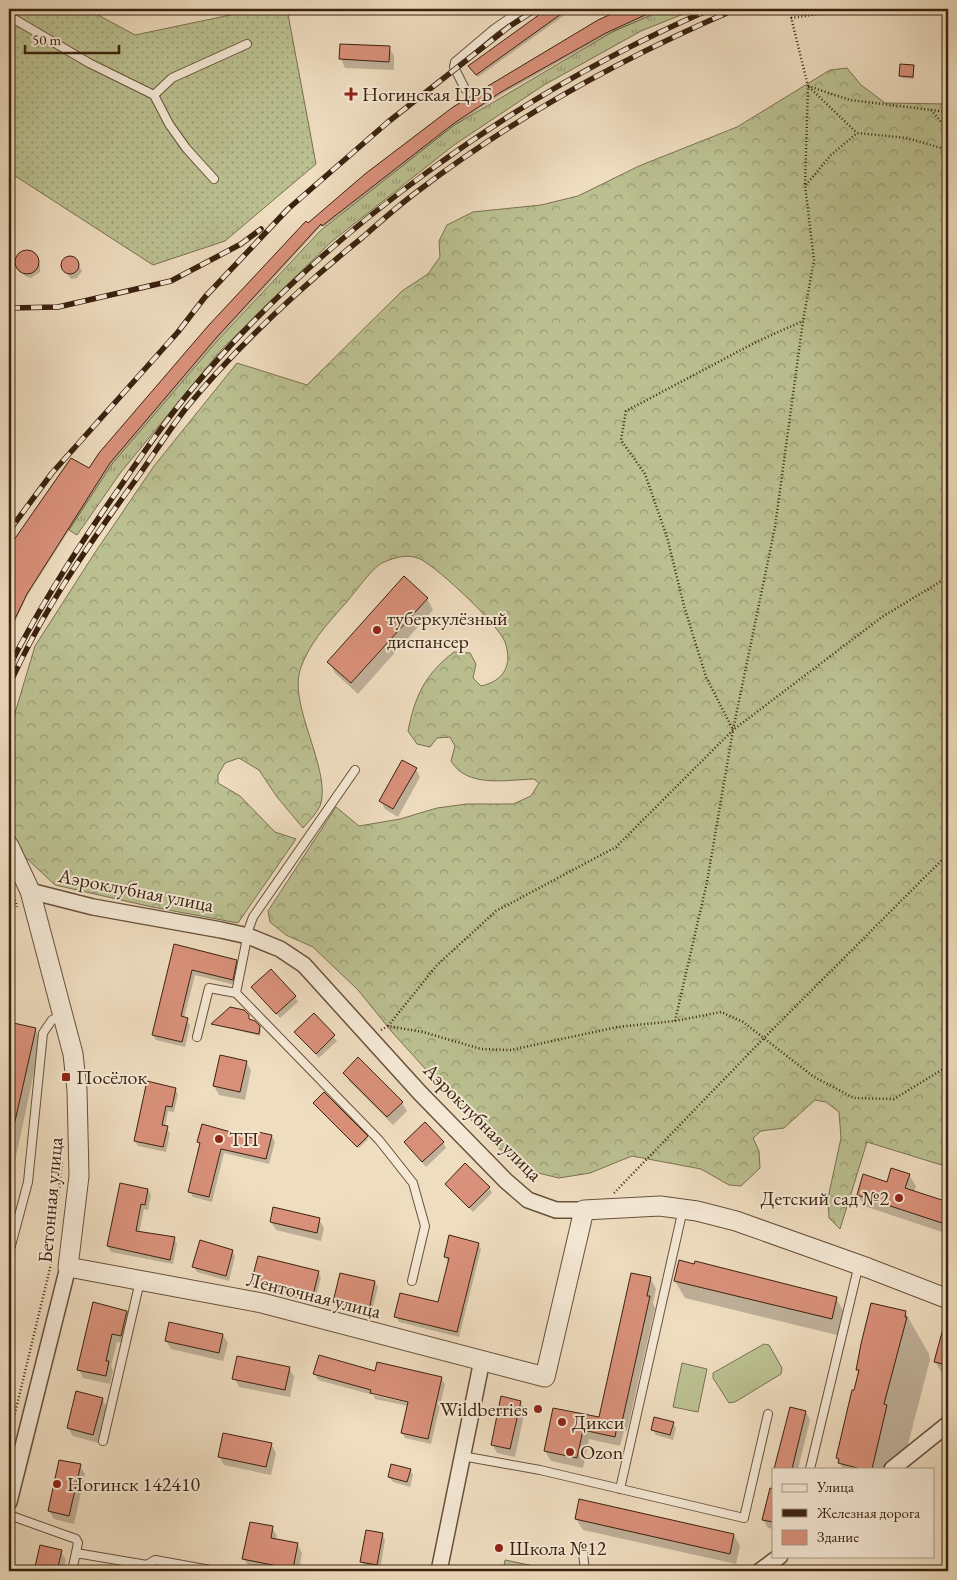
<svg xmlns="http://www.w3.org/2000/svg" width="957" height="1580" viewBox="0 0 957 1580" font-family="'EB Garamond',serif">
  <defs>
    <pattern id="grass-tufts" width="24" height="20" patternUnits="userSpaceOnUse" patternTransform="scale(1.25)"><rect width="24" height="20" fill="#bbc091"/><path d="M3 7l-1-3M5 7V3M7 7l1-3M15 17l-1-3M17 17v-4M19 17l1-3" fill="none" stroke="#999c75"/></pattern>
    <pattern id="forest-crowns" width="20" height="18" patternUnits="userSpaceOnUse" patternTransform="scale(1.25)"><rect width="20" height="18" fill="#bbc091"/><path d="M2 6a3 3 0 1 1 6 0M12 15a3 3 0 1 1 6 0" fill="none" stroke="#999c75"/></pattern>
    <pattern id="garden-dots" width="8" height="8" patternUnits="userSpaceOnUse" patternTransform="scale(1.25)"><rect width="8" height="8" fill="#bbc091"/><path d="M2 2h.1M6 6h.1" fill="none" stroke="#999c75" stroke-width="1.8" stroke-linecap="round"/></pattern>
  </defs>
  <rect width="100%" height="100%" fill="#efddc0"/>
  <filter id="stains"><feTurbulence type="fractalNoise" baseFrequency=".004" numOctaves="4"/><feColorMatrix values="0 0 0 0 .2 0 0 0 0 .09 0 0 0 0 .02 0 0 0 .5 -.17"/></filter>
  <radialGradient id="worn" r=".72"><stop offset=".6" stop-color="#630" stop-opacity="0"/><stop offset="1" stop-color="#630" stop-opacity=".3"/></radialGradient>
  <path fill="url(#grass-tufts)" stroke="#7a7150" d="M 666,9 L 696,9 L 641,31 L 544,85 L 454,145 L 331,242 L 222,349 L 121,472 L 77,535 L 69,530 L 112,464 L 217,341 L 320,231 L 453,126 L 614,31 Z"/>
  <path fill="url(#forest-crowns)" stroke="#7a7150" d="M 847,68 L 861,85 L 885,103 L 948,104 L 948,1167 L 867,1142 L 840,1229 L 829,1218 L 828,1198 L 841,1138 L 839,1112 L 826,1102 L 815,1100 L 784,1128 L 761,1131 L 753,1138 L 759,1151 L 760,1168 L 741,1186 L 729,1185 L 701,1169 L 632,1156 L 590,1173 L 559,1178 L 534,1172 L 494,1145 L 392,1032 L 358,990 L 313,947 L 286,935 L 270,922 L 268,911 L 336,807 L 359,826 L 400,819 L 437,808 L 467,804 L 513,804 L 531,796 L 539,783 L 534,779 C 505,780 467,788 451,761 L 455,746 L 450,737 L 437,738 L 430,747 L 417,744 L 408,731 C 415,696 425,674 454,652 L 470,653 L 476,664 L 473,678 L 481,686 C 504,681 513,665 505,642 C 498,624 440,570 422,560 C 409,553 395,557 382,563 C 371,569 354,594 344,605 C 327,624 308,645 300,670 C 289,706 330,768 321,803 C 319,811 309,821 303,828 L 277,797 L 259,770 L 239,758 L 225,763 L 218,775 L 218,783 L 240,796 L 275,832 L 296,839 L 238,923 L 152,907 L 55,885 L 23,855 L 9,822 L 9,733 L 35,646 L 94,554 L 154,466 L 237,363 L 307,385 L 402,291 L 428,274 L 440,257 L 439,241 L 447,225 L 473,212 L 541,205 L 578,196 L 639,166 L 737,127 L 830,70 Z"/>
  <path fill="url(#garden-dots)" stroke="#7a7150" d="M 9,9 L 87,9 L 135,35 L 259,9 L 287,9 L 316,164 L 225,241 L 153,265 L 9,172 Z"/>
  <path fill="#bbc091" stroke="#7a7150" d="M 764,1344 L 769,1345 L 782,1368 L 781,1374 L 735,1402 L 729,1403 L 713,1378 L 713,1373 Z
    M 682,1363 L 707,1369 L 698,1412 L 673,1407 Z
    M 505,1560 L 539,1567 L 538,1571 L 503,1571 Z"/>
  <path fill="#0003" fill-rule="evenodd" d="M 549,9 L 573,9 L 478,77 L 470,67 Z
    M 624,9 L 664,9 L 607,35 L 502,94 L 454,126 L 324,227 L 322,225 L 218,339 L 111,465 L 27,596 L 9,635 L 9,549 L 71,460 L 90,470 L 308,224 L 599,21 Z
    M 341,45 L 389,48 L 394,56 L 394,70 L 345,68 L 341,59 Z
    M 913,66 L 914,79 L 902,78 L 901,76 Z
    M 948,66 L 948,94 L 944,89 Z
    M 23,252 L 30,252 L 40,265 L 40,272 L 31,278 L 25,276 L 17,265 L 18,256 Z
    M 68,257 L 74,258 L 82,271 L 77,278 L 71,279 L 62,267 L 63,260 Z
    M 427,598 L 433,610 L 358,694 L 335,673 L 329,662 Z
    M 416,769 L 420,777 L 398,817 L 385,809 L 381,801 Z
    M 175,946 L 236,961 L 239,966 L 235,985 L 195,975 L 184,1018 L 190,1025 L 185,1047 L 156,1040 L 153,1035 Z
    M 253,987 L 295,996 L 298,1002 L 280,1018 Z
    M 314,1015 L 337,1041 L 319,1058 L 296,1032 Z
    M 248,1016 L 249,1021 L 261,1030 L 260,1036 L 213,1024 Z
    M 9,1023 L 35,1029 L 41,1040 L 9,1189 Z
    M 246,1062 L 251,1070 L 245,1100 L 219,1095 L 214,1086 Z
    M 345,1073 L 402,1103 L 407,1111 L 393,1125 L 349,1081 Z
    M 175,1089 L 178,1094 L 174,1112 L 168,1111 L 165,1127 L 170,1133 L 166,1152 L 138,1146 L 135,1141 Z
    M 316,1105 L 367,1137 L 368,1139 L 359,1148 Z
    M 272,1136 L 275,1142 L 269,1164 L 224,1153 L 212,1202 L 193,1197 L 190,1192 L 201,1146 L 198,1142 L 257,1141 Z
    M 405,1142 L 443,1143 L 446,1148 L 426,1167 Z
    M 909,1175 L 916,1186 L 914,1192 L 948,1203 L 948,1234 L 864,1206 L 858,1195 Z
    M 446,1184 L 489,1187 L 492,1193 L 473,1212 Z
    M 148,1190 L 151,1195 L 148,1210 L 144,1209 L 139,1233 L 174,1238 L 177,1244 L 173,1264 L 111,1252 L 108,1246 Z
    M 319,1219 L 324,1228 L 321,1241 L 276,1230 L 271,1222 Z
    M 478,1244 L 481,1249 L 459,1337 L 399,1322 L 396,1316 L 439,1304 L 448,1262 L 445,1256 Z
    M 232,1251 L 235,1256 L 229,1281 L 197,1272 L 194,1267 Z
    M 318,1272 L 321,1278 L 314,1303 L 255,1288 L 252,1283 Z
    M 650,1278 L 656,1289 L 653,1303 L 655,1308 L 627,1431 L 624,1431 L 620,1446 L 589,1439 L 583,1468 L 551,1461 L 545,1451 L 600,1419 Z
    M 675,1281 L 836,1298 L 846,1316 L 841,1336 L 685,1298 Z
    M 375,1282 L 378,1287 L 371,1314 L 338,1307 L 335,1301 Z
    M 127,1312 L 131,1320 L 126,1344 L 117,1342 L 111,1366 L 113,1371 L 110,1384 L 83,1378 L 79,1369 Z
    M 905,1312 L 929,1354 L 930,1360 L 908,1444 L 910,1448 L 905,1469 L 843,1469 L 837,1458 L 855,1392 L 862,1344 Z
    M 223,1335 L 228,1343 L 223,1361 L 171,1349 L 166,1341 Z
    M 942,1336 L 948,1338 L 948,1384 L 935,1361 Z
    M 289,1368 L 294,1377 L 290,1397 L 239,1387 L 234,1378 Z
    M 376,1372 L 441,1378 L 445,1384 L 431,1444 L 405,1438 L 402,1432 L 408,1406 L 375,1399 L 373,1395 L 318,1380 L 315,1374 ZM 372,1392 L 414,1402 L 414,1404 L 372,1395 Z
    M 102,1399 L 107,1407 L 98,1443 L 73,1436 L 68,1428 Z
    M 520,1402 L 525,1410 L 515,1457 L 497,1453 L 492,1444 Z
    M 806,1412 L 810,1420 L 798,1469 L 776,1469 Z
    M 673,1423 L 676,1428 L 673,1440 L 656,1435 L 653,1430 Z
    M 271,1444 L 276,1453 L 271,1475 L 224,1465 L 219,1456 Z
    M 80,1466 L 85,1474 L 74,1524 L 54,1519 L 49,1511 Z
    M 410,1470 L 413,1475 L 410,1487 L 393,1482 L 389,1477 Z
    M 773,1478 L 773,1529 L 768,1528 L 763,1519 Z
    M 576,1519 L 734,1535 L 740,1546 L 736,1564 L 583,1530 Z
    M 272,1528 L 277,1536 L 276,1540 L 297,1544 L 302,1553 L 299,1571 L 269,1571 L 249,1567 L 244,1559 Z
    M 382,1534 L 385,1540 L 380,1570 L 365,1567 L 362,1562 Z
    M 41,1547 L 61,1552 L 66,1560 L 63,1571 L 35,1571 Z
    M 119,1567 L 137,1571 L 118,1571 Z"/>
  <path fill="#da917b" stroke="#3a220e" d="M 547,9 L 568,9 L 476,75 L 468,66 Z
    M 622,9 L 658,9 L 606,33 L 501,92 L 453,124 L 322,226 L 321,224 L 217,337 L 110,463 L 27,594 L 9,631 L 9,547 L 71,458 L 89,468 L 99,453 L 208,326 L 306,221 L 308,223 L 365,174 L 453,107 L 598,20 Z
    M 340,44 L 390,46 L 389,62 L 339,59 Z
    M 900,64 L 914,65 L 913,77 L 899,76 Z
    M15 262a12 12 0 1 1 24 0a12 12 0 1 1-24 0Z
    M61 265a9 9 0 1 1 18 0a9 9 0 1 1-18 0Z
    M 404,576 L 428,598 L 351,683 L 327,662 Z
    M 402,760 L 417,768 L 393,809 L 379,801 Z
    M 174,944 L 237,960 L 233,980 L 192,970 L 181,1016 L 188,1018 L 182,1042 L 152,1035 Z
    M 271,969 L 296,996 L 276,1014 L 251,987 Z
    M 230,1007 L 244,1010 L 249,1015 L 249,1019 L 255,1021 L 260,1026 L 259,1034 L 211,1024 Z
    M 314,1013 L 335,1035 L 316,1054 L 294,1032 Z
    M 9,1022 L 36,1028 L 13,1130 L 9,1130 Z
    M 220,1055 L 247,1061 L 240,1092 L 213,1086 Z
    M 358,1057 L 403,1102 L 387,1117 L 343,1073 Z
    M 147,1081 L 176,1088 L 172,1107 L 166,1106 L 162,1125 L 168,1126 L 163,1147 L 134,1141 Z
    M 324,1092 L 368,1136 L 357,1147 L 313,1103 Z
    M 425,1122 L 444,1142 L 422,1162 L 404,1142 Z
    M 202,1124 L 256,1139 L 258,1132 L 272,1135 L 266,1159 L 221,1149 L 209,1197 L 188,1192 L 200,1143 L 197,1142 Z
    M 465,1163 L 490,1187 L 469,1208 L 445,1184 Z
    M 891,1168 L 910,1174 L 905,1188 L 948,1202 L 948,1225 L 857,1195 L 863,1174 L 887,1182 Z
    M 120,1183 L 148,1189 L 145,1205 L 141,1204 L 136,1231 L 175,1237 L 170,1260 L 107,1246 Z
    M 273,1207 L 320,1218 L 317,1233 L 270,1222 Z
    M 449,1235 L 479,1243 L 457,1332 L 394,1317 L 400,1293 L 438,1302 L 449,1258 L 444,1257 Z
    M 200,1240 L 233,1250 L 226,1276 L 192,1267 Z
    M 258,1256 L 319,1271 L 312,1299 L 251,1283 Z
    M 679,1260 L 694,1264 L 695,1261 L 837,1297 L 832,1319 L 674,1281 Z
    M 340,1273 L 375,1281 L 369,1310 L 333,1302 Z
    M 631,1273 L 651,1277 L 647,1296 L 650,1296 L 622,1422 L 618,1421 L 615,1437 L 583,1430 L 577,1458 L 544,1451 L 553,1408 L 599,1417 Z
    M 93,1302 L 127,1311 L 121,1336 L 112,1334 L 106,1361 L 109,1361 L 106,1376 L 77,1370 Z
    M 871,1303 L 906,1311 L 905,1317 L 907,1317 L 884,1404 L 887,1405 L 872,1469 L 861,1469 L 838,1463 L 839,1459 L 836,1458 L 852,1390 L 854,1390 L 859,1370 L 856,1370 L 861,1344 Z
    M 945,1321 L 948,1321 L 948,1365 L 934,1362 Z
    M 169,1322 L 223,1334 L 219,1353 L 165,1341 Z
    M 319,1355 L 375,1371 L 377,1362 L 442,1377 L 428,1439 L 401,1433 L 408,1402 L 370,1393 L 371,1390 L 313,1374 Z
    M 237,1356 L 290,1367 L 285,1390 L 232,1379 Z
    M 76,1391 L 103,1398 L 93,1435 L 67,1428 Z
    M 501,1396 L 521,1401 L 510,1449 L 491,1445 Z
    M 790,1407 L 806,1411 L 792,1469 L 774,1469 Z
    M 654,1417 L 674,1422 L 670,1435 L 651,1430 Z
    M 223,1433 L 272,1443 L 266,1467 L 218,1457 Z
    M 59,1460 L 81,1464 L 69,1516 L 48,1511 Z
    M 391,1464 L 411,1469 L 407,1482 L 388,1477 Z
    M 770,1488 L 773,1489 L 773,1522 L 762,1520 Z
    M 579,1499 L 734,1534 L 730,1554 L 575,1519 Z
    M 250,1522 L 273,1526 L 271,1538 L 298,1543 L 293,1569 L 242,1559 Z
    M 366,1530 L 383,1533 L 377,1565 L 360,1562 Z
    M 40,1545 L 62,1550 L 57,1571 L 34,1571 Z"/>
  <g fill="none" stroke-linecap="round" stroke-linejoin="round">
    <defs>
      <path id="service" d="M 9,16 L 89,63 L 154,95 L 169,124 L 186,148 L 214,179
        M 465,89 L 454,67 L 455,62 L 494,29 L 523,9
        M 154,95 L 172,78 L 247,44
        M 236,993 L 379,1140 L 413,1183 L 425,1226 L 412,1281
        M 197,1037 L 209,988 L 236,993 L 249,928 L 253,917 L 355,770
        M 9,1253 L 28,1182 L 43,1033 L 52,1020 L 63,1015
        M 103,1441 L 140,1281
        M 462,1456 L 540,1470 L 744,1518 L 768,1414
        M 810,1469 L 859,1264
        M 620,1489 L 683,1209
        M 9,1515 L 76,1539 L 78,1543 L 72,1571
        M 76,1553 L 147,1565 L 155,1560 L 216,1571
        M 583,1553 L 585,1571"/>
      <path id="minor" d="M 30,891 L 93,907 L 221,930 L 248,936 L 280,949 L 304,965 L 420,1093 L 506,1181 L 528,1200 L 556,1210 L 584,1210
        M 892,1469 L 948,1424
        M 9,1502 L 68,1267
        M 439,1571 L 482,1360
        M 760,1571 L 780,1556"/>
      <path id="tertiary" d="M 9,846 L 30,891 L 73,1054 L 77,1090 L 79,1176 L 68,1267 L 262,1303 L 545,1377 L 584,1210 L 660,1206 L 697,1211 L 736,1221 L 868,1268 L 948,1299"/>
    </defs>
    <use href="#service" stroke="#67513a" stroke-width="10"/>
    <use href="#minor" stroke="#67513a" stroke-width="18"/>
    <use href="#tertiary" stroke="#67513a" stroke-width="21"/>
    <path stroke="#3a220e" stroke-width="2.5" stroke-dasharray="1 2.5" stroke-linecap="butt" d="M 791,18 L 853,9
      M 808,86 L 850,100 L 948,112
      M 809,87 L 857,133
      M 931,110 L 948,130
      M 806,185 L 831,155 L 857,133 L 907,138 L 948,150
      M 732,728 L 706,677 L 684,606 L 667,537 L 645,474 L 621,440 L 626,411 L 758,341 L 803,321
      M 13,893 L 17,907
      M 675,1021 L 707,882 L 733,730 L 775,527 L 803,321 L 814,260 L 805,185 L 808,86 L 789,9
      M 388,1026 L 437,965 L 496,911 L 616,847 L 733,730 L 882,617 L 948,577
      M 381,1030 L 388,1026 L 423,1032 L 481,1049 L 511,1050 L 617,1027 L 675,1021 L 721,1012 L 743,1022 L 814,1077 L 854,1098 L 894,1099 L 948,1066
      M 614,1193 L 764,1038 L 948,854
      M 9,1438 L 51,1264 L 62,1161"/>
    <use href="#service" stroke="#f5e9d6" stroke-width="8"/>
    <use href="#minor" stroke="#f5e9d6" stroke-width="15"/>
    <use href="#tertiary" stroke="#f5e9d6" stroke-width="19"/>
    <defs>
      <path id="rail" d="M 9,308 L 58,307 L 171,281 L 241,244 L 261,229
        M 9,531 L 52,473 L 178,332 L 205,297 L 288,209 L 388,122 L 510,26 L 537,9
        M 9,667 C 41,604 79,545 120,487 C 141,456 163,424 187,395 C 320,234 519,91 711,9
        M 9,686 C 42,611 89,544 137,478 C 154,454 169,430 187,407 C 239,344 300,288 363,237 C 381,221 399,205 418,191 C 515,117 624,57 736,9"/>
    </defs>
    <use href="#rail" stroke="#3a220e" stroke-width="5.5"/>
    <use href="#rail" stroke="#f5e9d6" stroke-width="4" stroke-dasharray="11" stroke-linecap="butt"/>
  </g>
  <g fill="#8f2418" stroke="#f5e9d6" stroke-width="2">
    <path d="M348.5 86.5h5v5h5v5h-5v5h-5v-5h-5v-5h5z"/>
    <circle cx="377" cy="630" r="5"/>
    <rect x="61" y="1072" width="10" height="10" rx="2.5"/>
    <circle cx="219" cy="1139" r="5"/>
    <circle cx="899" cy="1198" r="5"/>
    <circle cx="538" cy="1409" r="5"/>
    <circle cx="562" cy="1422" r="5"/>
    <circle cx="570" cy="1452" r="5"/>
    <circle cx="57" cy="1484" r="5"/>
    <circle cx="499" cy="1548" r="5"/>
  </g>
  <g text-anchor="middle" stroke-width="4" stroke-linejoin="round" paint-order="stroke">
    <g font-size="20" fill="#3a220e" stroke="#f5e9d6" text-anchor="start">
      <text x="362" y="101">Ногинская ЦРБ</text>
      <text x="387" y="625">туберкулёзный<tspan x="387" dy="23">диспансер</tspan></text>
      <text x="76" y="1084">Посёлок</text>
      <text x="229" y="1146">ТП</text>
      <text x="889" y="1205" text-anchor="end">Детский сад №2</text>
      <text x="528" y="1416" text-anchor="end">Wildberries</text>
      <text x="572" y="1429">Дикси</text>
      <text x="580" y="1459">Ozon</text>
      <text x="67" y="1491">Ногинск 142410</text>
      <text x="509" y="1555">Школа №12</text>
    </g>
    <g font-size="20" fill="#3a220e" stroke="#f5e9d6">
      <text transform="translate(136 890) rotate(11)" y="7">Аэроклубная улица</text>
      <text transform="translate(483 1122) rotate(45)" y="7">Аэроклубная улица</text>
      <text transform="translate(50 1200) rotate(-85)" y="7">Бетонная улица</text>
      <text transform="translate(314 1295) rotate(14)" y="7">Ленточная улица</text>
    </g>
  </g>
  <rect width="957" height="1580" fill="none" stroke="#efddc0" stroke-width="30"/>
  <rect x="10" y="10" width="937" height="1560" fill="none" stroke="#3a220e" stroke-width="2.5"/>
  <rect x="15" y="15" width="927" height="1550" fill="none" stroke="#3a220e"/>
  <rect x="772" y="1468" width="162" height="90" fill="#f5e9d6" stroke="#aa9986"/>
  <rect x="782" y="1484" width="25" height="8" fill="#f5e9d6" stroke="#aa9986"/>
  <text x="817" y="1492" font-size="15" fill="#3a220e">Улица</text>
  <rect x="782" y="1509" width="25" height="8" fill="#3a220e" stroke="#aa9986"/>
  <text x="817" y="1518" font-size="15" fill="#3a220e">Железная дорога</text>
  <rect x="782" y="1530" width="25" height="15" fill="#da917b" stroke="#aa9986"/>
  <text x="817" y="1542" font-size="15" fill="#3a220e">Здание</text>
  <path d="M25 45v8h94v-8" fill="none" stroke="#3a220e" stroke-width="2.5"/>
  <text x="32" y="45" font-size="15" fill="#3a220e" stroke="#f5e9d6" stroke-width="4" paint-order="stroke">50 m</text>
  <rect width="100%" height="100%" filter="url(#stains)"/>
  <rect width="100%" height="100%" fill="url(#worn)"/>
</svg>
